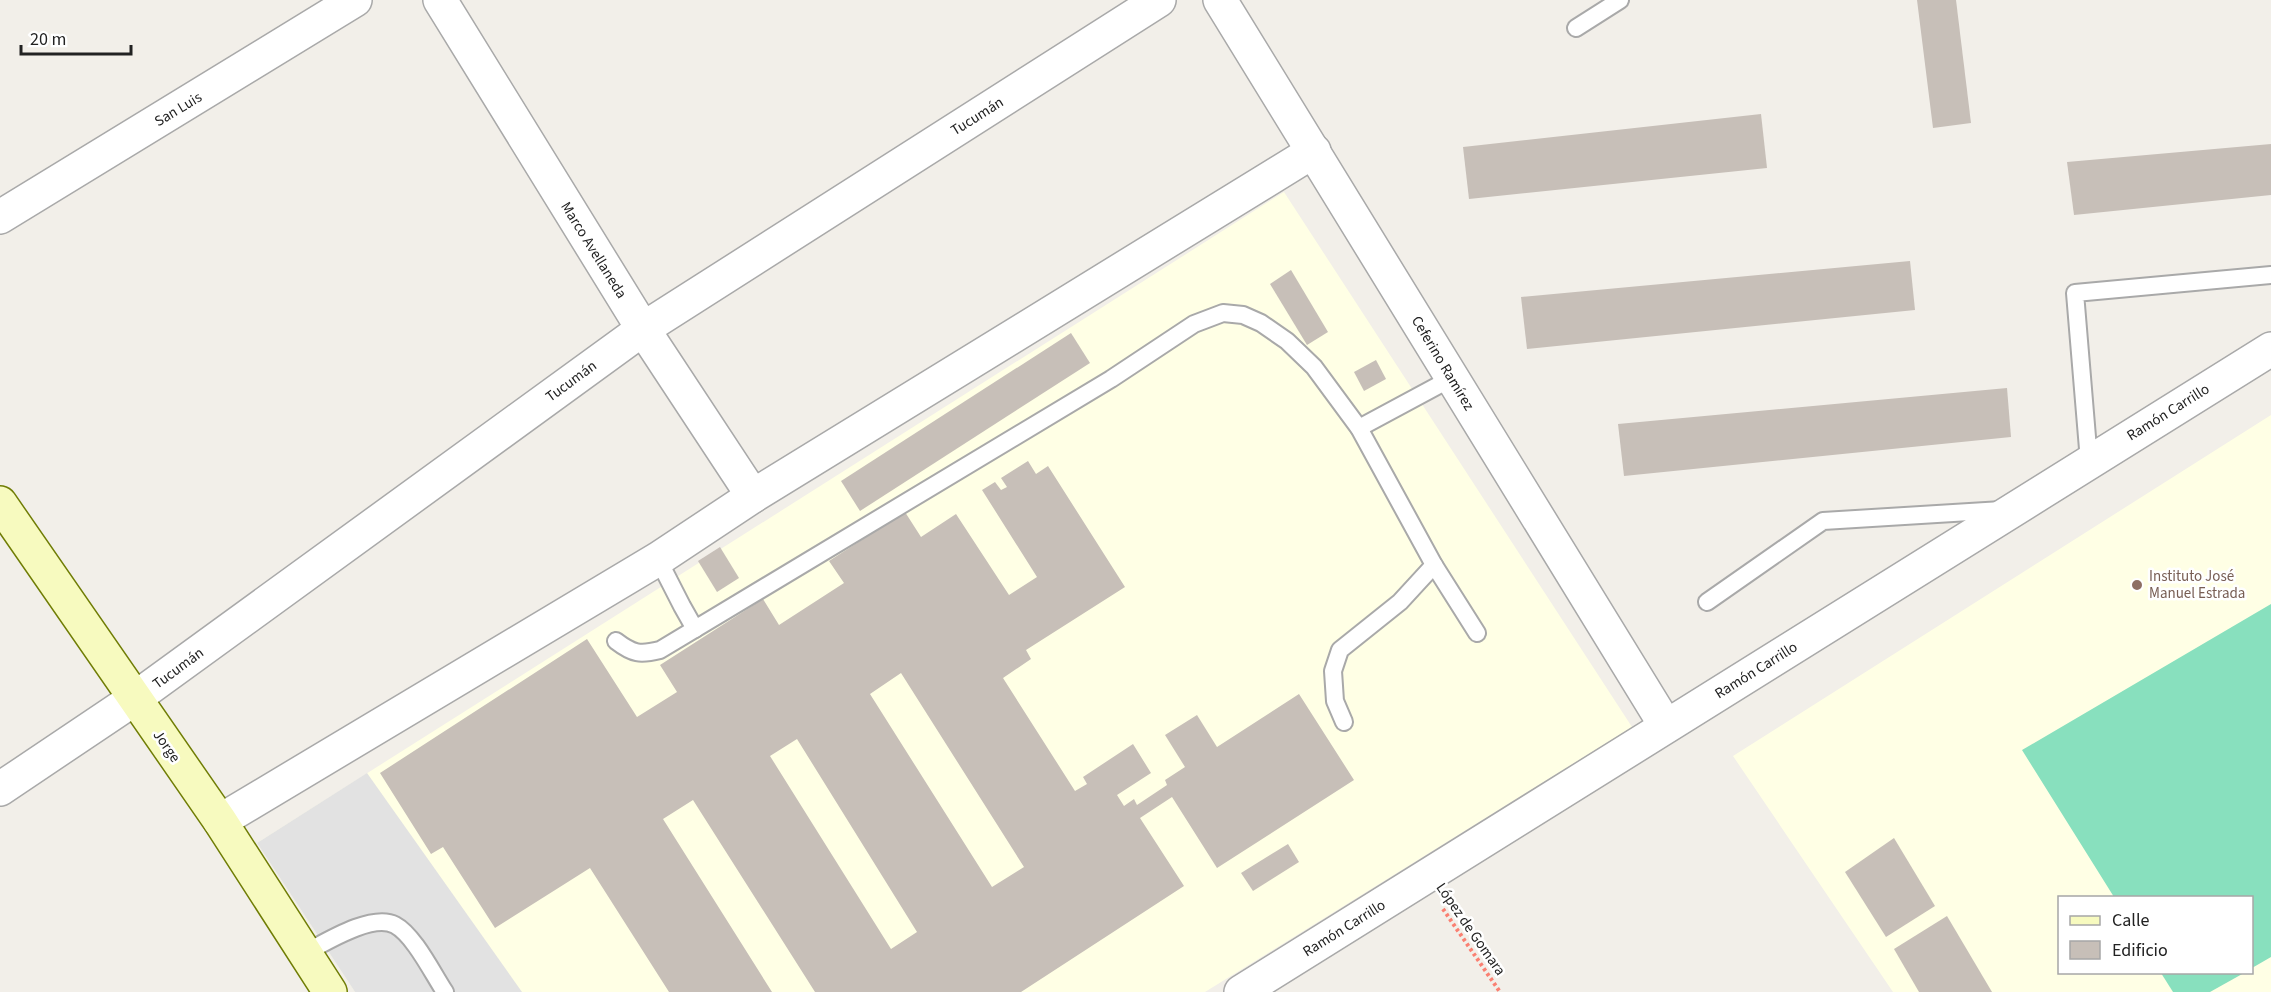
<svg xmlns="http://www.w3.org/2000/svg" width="2271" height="992" font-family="'Source Sans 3',sans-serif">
<rect width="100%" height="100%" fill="#f2efe9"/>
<g fill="#ffffe5" fill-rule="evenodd">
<polygon points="1284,192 1632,727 1205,992 355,992 257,843"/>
<path d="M2271 415V992H1893L1733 756ZM2060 898H2252V972H2060Z"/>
</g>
<g fill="#88e0be">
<polygon points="2271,604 2271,957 2252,968 2252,898 2114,897 2022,750"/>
<polygon points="2161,973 2244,973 2210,992 2173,992"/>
</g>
<polygon fill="#e2e2e2" points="367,773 522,992 355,992 257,843"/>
<g fill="#c7bfb8" fill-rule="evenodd">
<polygon points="1917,0 1956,0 1971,123 1933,128"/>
<polygon points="1761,114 1767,168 1469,199 1463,147"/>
<polygon points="2271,144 2271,195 2074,215 2067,162"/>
<polygon points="1910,261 1915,310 1527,349 1521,297"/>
<polygon points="1291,270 1328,332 1307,345 1270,284"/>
<polygon points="1071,333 1090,363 860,511 841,481"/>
<polygon points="1376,360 1386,379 1364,391 1354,372"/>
<polygon points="2007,388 2011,437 1624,476 1618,424"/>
<path d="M1028 461 1036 474 1048 466 1125 587 1026 650 1031 659 1003 678 1075 791 1087 784 1083 777 1133 744 1151 773 1117 795 1124 806 1134 799 1137 805 1167 785 1165 780 1185 767 1165 735 1197 715 1217 747 1299 694 1354 780 1217 868 1172 797 1140 818 1184 886 1021 992H815L693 800 663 819 772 992H669L590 868 495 928 443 847 431 854 380 773 587 639 637 717 677 692 660 665 763 599 779 625 844 583 829 561 905 512 921 537 956 514 1009 595 1037 577 982 490 995 482 1001 490 1007 487 1001 478ZM901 673 1024 867 992 887 870 694ZM797 739 917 932 891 949 770 756Z"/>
<polygon points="720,547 739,578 717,592 698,561"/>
<polygon points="1894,838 1935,906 1886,937 1845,872"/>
<polygon points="1288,844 1299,862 1253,891 1241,873"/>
<polygon points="1947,916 1992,992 1919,992 1894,949"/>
</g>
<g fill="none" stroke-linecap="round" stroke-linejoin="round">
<defs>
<g id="lane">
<polyline points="1576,28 1620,0"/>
<polyline points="1359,428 1452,378"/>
<polyline points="2089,461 2075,293 2271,275"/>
<polyline points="658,559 682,606 695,629"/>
<polyline points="1707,602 1823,521 2002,510"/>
<path d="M616 641C633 654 640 655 660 650L1111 379 1194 324 1223 313 1243 315 1261 323 1287 341 1314 367 1359 428 1434 565 1477 633"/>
<polyline points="1344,722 1335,701 1333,671 1340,650 1400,602 1434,565"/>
<path d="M305 953C326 942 372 913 395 925 414 935 433 974 445 992"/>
</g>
<g id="street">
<polyline points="440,0 643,329 753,496"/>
<polyline points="1220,0 1666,726"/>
<polyline points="0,217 355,0"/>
<polyline points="0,789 134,699 643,329 1159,0"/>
<polyline points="220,821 658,559 753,496 1314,151"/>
<polyline points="1241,992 2271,349"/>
</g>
<polyline id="secondary" points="0,503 220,821 330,992"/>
</defs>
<use href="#lane" stroke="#a9a9a9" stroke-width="20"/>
<use href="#street" stroke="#a9a9a9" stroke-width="36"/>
<use href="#secondary" stroke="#707d05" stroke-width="36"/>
<polyline stroke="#fa8072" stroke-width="4" stroke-dasharray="3 3" stroke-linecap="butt" points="1443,909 1500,992"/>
<use href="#lane" stroke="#fff" stroke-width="16"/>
<use href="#street" stroke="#fff" stroke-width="33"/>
<use href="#secondary" stroke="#f7fabf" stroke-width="33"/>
</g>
<circle fill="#8d6e63" stroke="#fff" stroke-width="2" cx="2137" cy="585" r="6"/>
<g text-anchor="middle" stroke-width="5" stroke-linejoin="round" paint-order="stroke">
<g font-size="15" fill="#222" stroke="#fff">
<text transform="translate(178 109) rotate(-31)" y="5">San Luis</text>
<text transform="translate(977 116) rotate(-32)" y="5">Tucumán</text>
<text transform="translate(594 250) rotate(58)" y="5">Marco Avellaneda</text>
<text transform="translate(1443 363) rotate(59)" y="5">Ceferino Ramírez</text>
<text transform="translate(571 381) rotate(-36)" y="5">Tucumán</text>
<text transform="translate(2168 412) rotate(-32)" y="5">Ramón Carrillo</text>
<text transform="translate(178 668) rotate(-36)" y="5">Tucumán</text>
<text transform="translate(1756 670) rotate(-32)" y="5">Ramón Carrillo</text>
<text transform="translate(167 746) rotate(55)" y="5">Jorge</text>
<text transform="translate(1344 928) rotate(-32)" y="5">Ramón Carrillo</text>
<text transform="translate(1471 929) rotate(55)" y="5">López de Gomara</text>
</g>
<g font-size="15" fill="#785e54" stroke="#fff" text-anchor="start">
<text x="2149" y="581">Instituto José<tspan x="2149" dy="17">Manuel Estrada</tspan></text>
</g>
</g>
<rect x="2058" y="896" width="195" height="78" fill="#ffffff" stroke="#a7a7a7" stroke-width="1.5"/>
<rect x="2070" y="916" width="30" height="9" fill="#f7fabf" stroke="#a7a7a7" stroke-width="1.5"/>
<text x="2112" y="926" font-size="18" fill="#222222">Calle</text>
<rect x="2070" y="941" width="30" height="18" fill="#c7bfb8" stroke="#a7a7a7" stroke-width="1.5"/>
<text x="2112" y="956" font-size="18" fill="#222222">Edificio</text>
<path d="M21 45v9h110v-9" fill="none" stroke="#222222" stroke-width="3"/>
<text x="30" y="45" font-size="18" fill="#222222" stroke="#ffffff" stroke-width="4.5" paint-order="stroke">20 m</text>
</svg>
